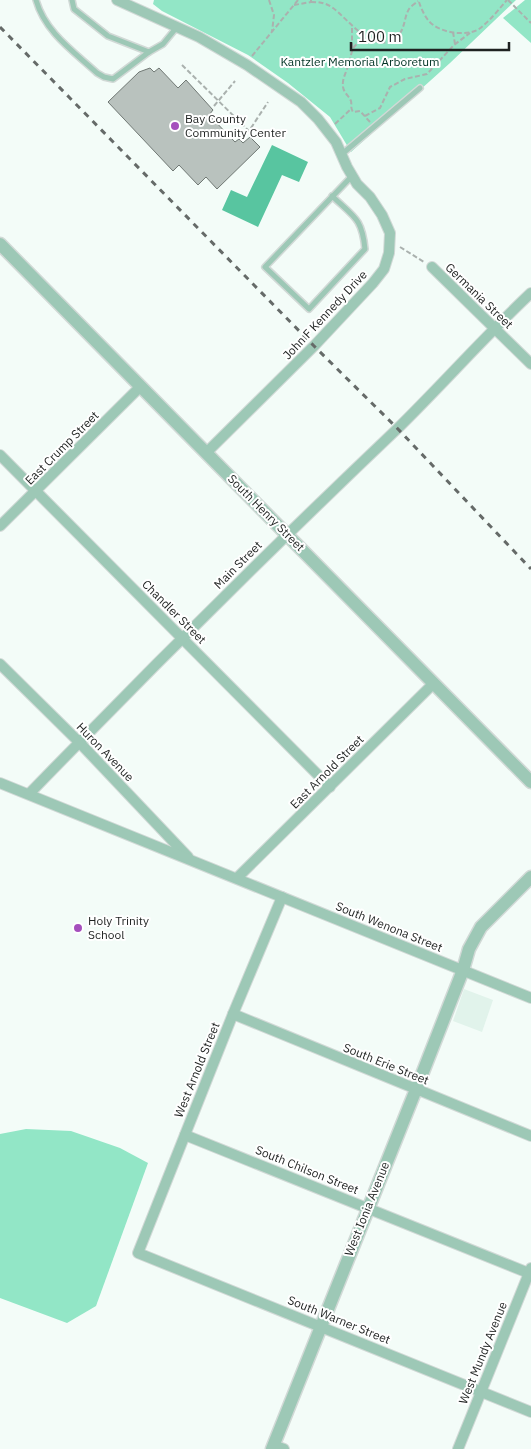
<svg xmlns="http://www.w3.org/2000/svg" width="531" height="1449" font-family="'IBM Plex Sans',sans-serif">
<rect width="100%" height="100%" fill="#f3fcf8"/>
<polygon fill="#e1f3eb" points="464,989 493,1000 482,1032 453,1021"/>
<g fill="#92e6c6">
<polygon points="154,0 516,0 450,63 351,152 330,117 288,83 248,55 162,11 153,4"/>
<polygon points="525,0 531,0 531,43 503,18"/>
<polygon points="26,1129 71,1131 120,1148 148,1163 96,1306 67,1323 0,1298 0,1134"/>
</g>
<polygon fill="#58c5a0" points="272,145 308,162 299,182 282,175 258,227 222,210 231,190 247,197"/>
<polygon fill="#b9c2be" stroke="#707874" points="150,68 154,72 159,68 178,88 186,80 213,110 209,115 235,142 239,139 243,143 250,137 260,147 217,189 206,177 198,185 179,165 173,171 108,102 139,72"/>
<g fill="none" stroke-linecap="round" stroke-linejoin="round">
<defs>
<g id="service">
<path d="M36 0C45 32 73 51 97 73L104 77 113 79 149 52"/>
<polyline points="72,0 74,9 108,36 149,52 163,44 177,27"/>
<polyline points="342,154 420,88"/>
<path d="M332 196C354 217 362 218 365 249L309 309 265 267 352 176"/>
</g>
<g id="minor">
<polyline points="117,0 199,37 247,65 301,102 318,119 336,142 347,167 357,184 370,197 382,215 390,233 389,253 384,269 373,283 314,346 206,453"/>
<polyline points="432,267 531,364"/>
<polyline points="0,455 330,787"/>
<polyline points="0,526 140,387"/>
<polyline points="0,664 79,742 188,857"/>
<polyline points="0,783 531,998"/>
<path d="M29 794C149 670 271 549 396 430 442 385 484 337 531 293"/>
<polyline points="237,878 434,683"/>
<polyline points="282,897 233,1014 138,1253 531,1412"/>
<polyline points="233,1014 531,1136"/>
<polyline points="185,1135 531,1274"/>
<polyline points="273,1445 284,1449"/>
<polyline points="458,1449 531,1268"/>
</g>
<g id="tertiary">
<polyline points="0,244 531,782"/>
<polyline points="272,1449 421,1077 463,970 469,949 481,927 531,877"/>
</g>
</defs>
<use href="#service" stroke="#d1d9d6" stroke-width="8"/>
<use href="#minor" stroke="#d1d9d6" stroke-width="12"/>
<use href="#tertiary" stroke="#d1d9d6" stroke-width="15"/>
<g stroke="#aab1ae" stroke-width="2" stroke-dasharray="5 2.5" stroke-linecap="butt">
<polyline points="269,0 274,15 272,32"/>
<polyline points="508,0 531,23"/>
<path d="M311 2C320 2 326 3 333 8 347 18 373 54 394 39 406 31 403 19 409 9 411 6 416 3 418 1"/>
<path d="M419 2C421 8 424 15 428 20 438 33 466 37 479 29 490 21 499 9 507 0"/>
<polyline points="294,5 311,2 311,0"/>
<polyline points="453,32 455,44"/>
<polyline points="352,48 352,28"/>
<polyline points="252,56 298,0"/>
<polyline points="182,65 249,131 268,102"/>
<polyline points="214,106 235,81"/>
<polyline points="365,116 380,108 390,87 405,79 427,74 454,45 470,33"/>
<path d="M370 122 360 111 353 112C350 107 352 105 351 101 349 96 344 93 343 87 342 80 345 75 347 69 354 51 348 42 372 40"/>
<polyline points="335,124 351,109"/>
<polyline points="400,247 424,262"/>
</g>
<use href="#service" stroke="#9dc8b6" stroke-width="5"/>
<use href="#minor" stroke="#9dc8b6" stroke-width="10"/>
<use href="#tertiary" stroke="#9dc8b6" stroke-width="12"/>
<polyline stroke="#656a68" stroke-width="3" stroke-dasharray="6 6" stroke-linecap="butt" points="0,27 314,346 397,428 531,569"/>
</g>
<g fill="#a54fbd" stroke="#fff" stroke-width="2">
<circle cx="175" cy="126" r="5"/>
<circle cx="78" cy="928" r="5"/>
</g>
<g text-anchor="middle" stroke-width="4" stroke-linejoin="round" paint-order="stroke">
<g font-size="12" fill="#003324" stroke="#fff">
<text x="360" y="66">Kantzler Memorial Arboretum</text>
</g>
<g font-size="12" fill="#1f2221" stroke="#fff" text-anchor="start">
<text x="185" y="123">Bay County<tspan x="185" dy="14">Community Center</tspan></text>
<text x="88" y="925">Holy Trinity<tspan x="88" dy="14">School</tspan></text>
</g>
<g font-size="12" fill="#1f2221" stroke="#fff">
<text transform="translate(479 296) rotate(44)" y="4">Germania Street</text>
<text transform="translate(325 315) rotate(-47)" y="4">John F Kennedy Drive</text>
<text transform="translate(62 448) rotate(-45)" y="4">East Crump Street</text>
<text transform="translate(266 513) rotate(45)" y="4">South Henry Street</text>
<text transform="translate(238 565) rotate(-45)" y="4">Main Street</text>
<text transform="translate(174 612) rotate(45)" y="4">Chandler Street</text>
<text transform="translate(105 752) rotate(46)" y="4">Huron Avenue</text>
<text transform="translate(327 772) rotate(-45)" y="4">East Arnold Street</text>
<text transform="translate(389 927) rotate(22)" y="4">South Wenona Street</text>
<text transform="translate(386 1064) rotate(22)" y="4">South Erie Street</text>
<text transform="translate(197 1070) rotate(-68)" y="4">West Arnold Street</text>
<text transform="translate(307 1170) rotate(22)" y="4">South Chilson Street</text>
<text transform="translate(367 1209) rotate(-68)" y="4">West Ionia Avenue</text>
<text transform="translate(339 1320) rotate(22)" y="4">South Warner Street</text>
<text transform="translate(483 1353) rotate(-68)" y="4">West Mundy Avenue</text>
</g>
</g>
<path d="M351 42v8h158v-8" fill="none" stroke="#1f2221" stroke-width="2.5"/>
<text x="358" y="42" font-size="15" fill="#1f2221" stroke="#ffffff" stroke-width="4" paint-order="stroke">100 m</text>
</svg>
